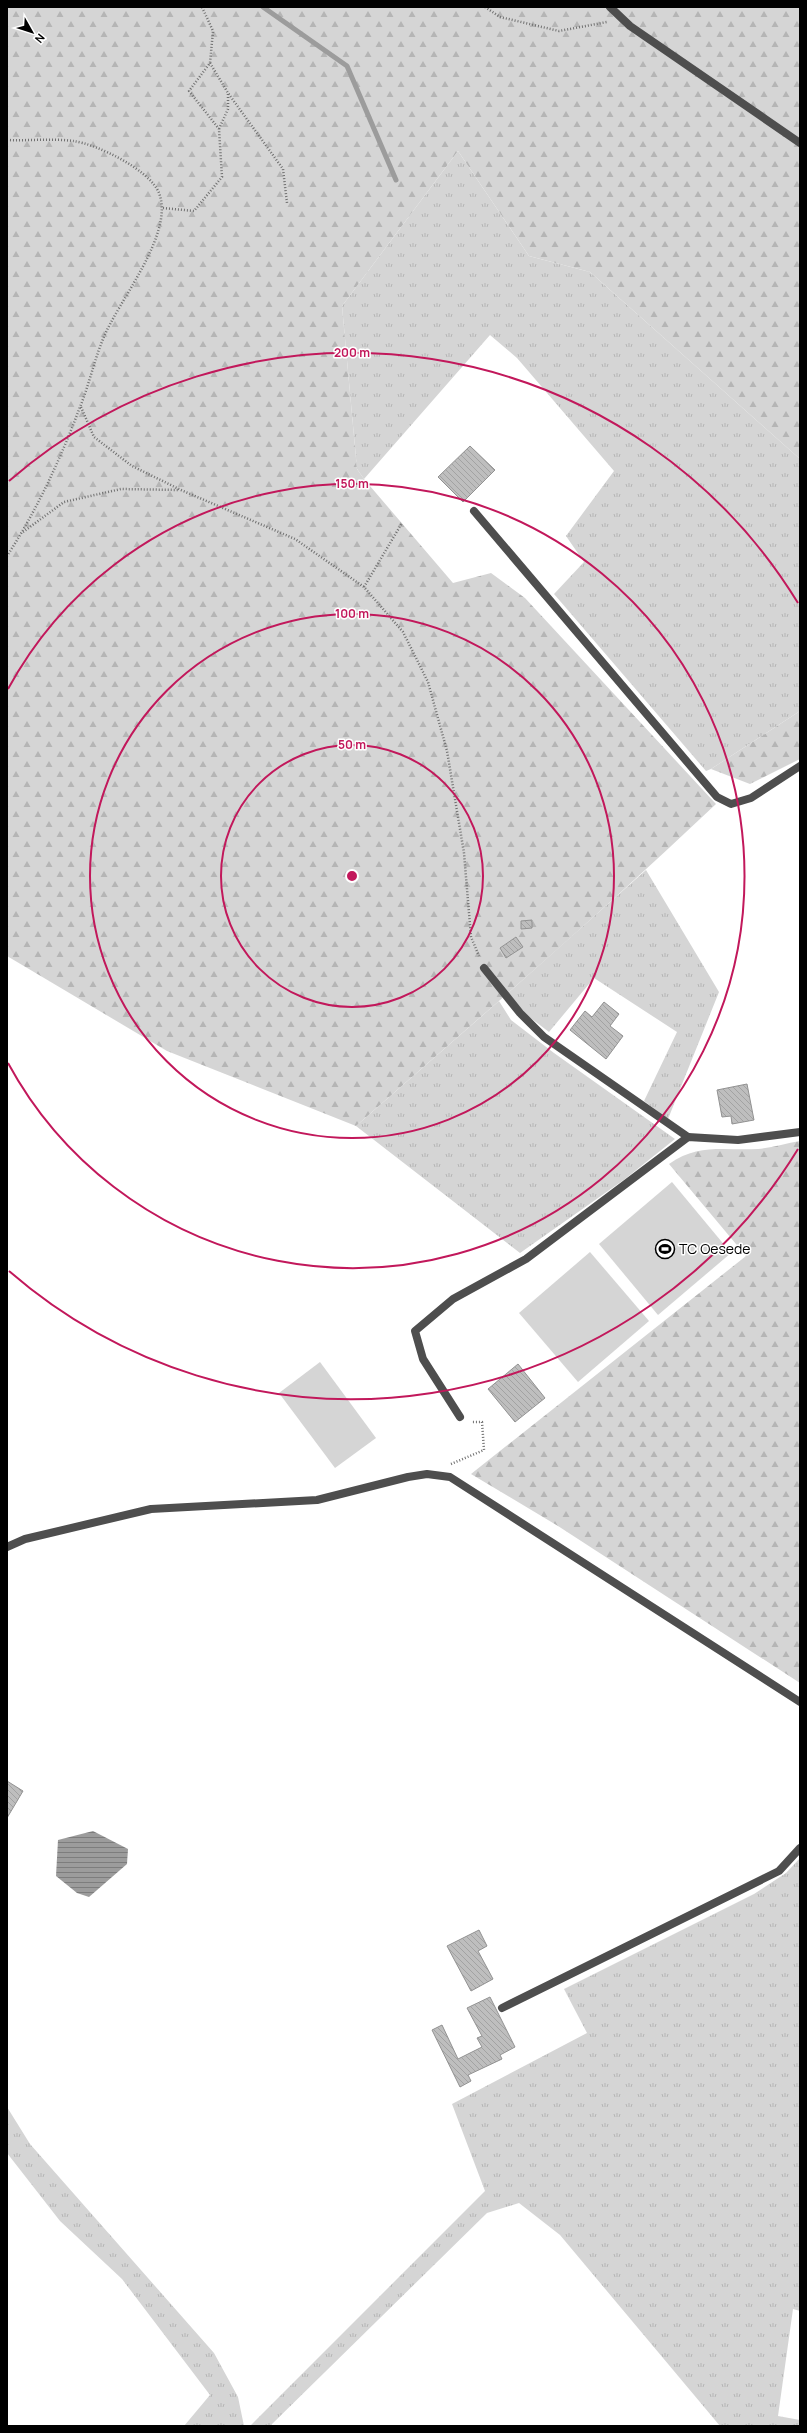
<svg xmlns="http://www.w3.org/2000/svg" width="807" height="2433" font-family="Manrope,sans-serif">
<defs>
<pattern id="grass-tufts" width="24" height="20" patternUnits="userSpaceOnUse"><rect width="24" height="20" fill="#d5d5d5"/><path d="M3 7l-1-3M5 7V3M7 7l1-3M15 17l-1-3M17 17v-4M19 17l1-3" fill="none" stroke="#b5b5b5"/></pattern>
<pattern id="forest-firs" width="22" height="20" patternUnits="userSpaceOnUse"><rect width="22" height="20" fill="#d5d5d5"/><path d="M5 1l3.5 6h-7zM16 11l3.5 6h-7z" fill="#b5b5b5"/></pattern>
<pattern id="water-rules" width="6" height="5" patternUnits="userSpaceOnUse"><rect width="6" height="5" fill="#9c9c9c"/><path d="M0 2.5h6" fill="none" stroke="#7d7d7d"/></pattern>
<pattern id="building-back-hatch" width="6" height="6" patternUnits="userSpaceOnUse"><rect width="6" height="6" fill="#bebebe"/><path d="M-1 5l2 2M0 0l6 6M5-1l2 2" fill="none" stroke="#a2a2a2"/></pattern>
</defs>
<rect width="100%" height="100%" fill="#fff"/>
<g fill="url(#grass-tufts)">
<polygon points="458,151 529,256 590,272 800,459 800,711 711,769 706,771 554,594 584,562 566,536 614,471 517,358 490,335 364,479 357,469 342,306"/>
<polygon points="646,870 719,992 668,1119 644,1101 677,1032 594,978 549,1032 524,1013 508,993"/>
<polygon points="499,1001 511,1020 554,1053 675,1139 625,1179 520,1253 356,1126"/>
<polygon points="800,1858 800,2311 793,2309 778,2416 800,2420 800,2426 720,2426 560,2235 519,2203 487,2213 270,2426 250,2426 485,2191 452,2104 587,2033 564,1989 754,1894 786,1873"/>
<polygon points="7,2107 30,2144 214,2353 238,2397 244,2426 184,2426 210,2395 122,2279 60,2221 7,2153"/>
</g>
<g fill="url(#forest-firs)">
<path d="M7 7H800V459L590 272 529 256 458 151 342 306 357 469 364 479 453 583 491 573 525 598 716 804C599 915 477 1020 356 1126L167 1051 7 956Z"/>
<polygon points="800,711 800,759 750,784 711,769"/>
<path d="M800 1141V1683L558 1526 471 1474 746 1256 669 1164C699 1143 724 1151 758 1149 772 1148 786 1143 800 1141Z"/>
</g>
<g fill="#d5d5d5">
<polygon points="672,1182 731,1253 658,1315 599,1244"/>
<polygon points="590,1252 649,1321 578,1382 519,1313"/>
<polygon points="320,1362 376,1438 335,1468 279,1393"/>
</g>
<polygon fill="url(#water-rules)" points="93,1831 128,1849 127,1864 89,1897 77,1893 56,1876 58,1840"/>
<g fill="none" stroke-linecap="round" stroke-linejoin="round">
<polyline stroke="#9c9c9c" stroke-width="5" points="263,7 347,66 396,180"/>
</g>
<g fill="url(#building-back-hatch)" stroke="#929292">
<polygon points="470,446 495,470 463,502 438,477"/>
<polygon points="532,920 532,928 521,929 521,921"/>
<polygon points="516,937 523,947 506,958 500,948"/>
<polygon points="604,1002 619,1014 610,1026 623,1036 606,1059 570,1030 585,1011 592,1017"/>
<polygon points="747,1084 754,1120 732,1124 731,1116 722,1117 717,1090"/>
<polygon points="518,1364 545,1398 515,1422 488,1389"/>
<polygon points="7,1781 23,1791 7,1818"/>
<polygon points="479,1930 487,1946 478,1951 493,1979 471,1991 447,1946"/>
<polygon points="490,1997 515,2047 500,2055 502,2059 468,2075 471,2081 460,2087 432,2030 442,2025 458,2059 482,2047 477,2038 482,2036 467,2008"/>
</g>
<g fill="none" stroke-linecap="round" stroke-linejoin="round">
<g stroke="#707070" stroke-width="2.5" stroke-dasharray="1 2" stroke-linecap="butt">
<polyline points="485,7 500,17 559,31 607,22"/>
<polyline points="210,63 228,93 283,169 287,203"/>
<polyline points="219,129 228,109 228,94"/>
<path d="M7 140C29 141 52 138 73 141 97 144 150 170 159 193 175 234 118 301 103 339 94 361 89 385 80 407 61 458 37 510 7 556"/>
<polyline points="163,208 194,211 222,177 219,129 189,91 210,63 213,31 202,7"/>
<polyline points="81,407 94,437 132,466 181,490 295,539 364,587 403,632 428,682 447,751 464,853 471,937 479,956"/>
<polyline points="23,532 64,502 121,489 179,490"/>
<polyline points="364,587 402,523"/>
<polyline points="451,1464 484,1450 482,1422 471,1422"/>
</g>
<g stroke="#4e4e4e" stroke-width="8">
<polyline points="610,7 630,26 800,143"/>
<polyline points="474,511 717,797 731,804 751,798 800,766"/>
<polyline points="484,968 520,1013 544,1037 688,1137"/>
<polyline points="460,1417 423,1359 415,1331 453,1299 526,1259 688,1137 738,1140 800,1132"/>
<polyline points="7,1547 25,1539 151,1509 317,1500 408,1477 427,1474 450,1477 800,1702"/>
<polyline points="502,2008 779,1871 800,1848"/>
</g>
</g>
<g fill="none" stroke="#c2185b" stroke-width="2">
<circle cx="352" cy="876" r="131"/>
<circle cx="352" cy="876" r="262"/>
<path d="M8 689A392 392 0 1 1 8 1063"/>
<path d="M798 1149A523 523 0 0 1 9 1271M9 481A523 523 0 0 1 798 603"/>
</g>
<defs>
<symbol id="stadium-ring" viewBox="-11 -11 22 22"><circle r="9.5" fill="#fff" stroke="#000" stroke-width="1.5"/><path d="M0-5a6.5 5 0 1 0 0 10a6.5 5 0 1 0 0-10ZM-3.5-1.8h7v3.6h-7Z" fill="#000"/></symbol>
</defs>
<g fill-rule="evenodd">
<use href="#stadium-ring" x="654" y="1238" width="22" height="22"/>
</g>
<g text-anchor="middle" stroke-width="3" stroke-linejoin="round" paint-order="stroke">
<g font-size="14" fill="#000" stroke="#fff" text-anchor="start">
<text x="679" y="1254">TC Oesede</text>
</g>
</g>
<circle cx="352" cy="876" r="6" fill="#c2185b" stroke="#fff" stroke-width="2"/>
<g font-size="12" text-anchor="middle" font-weight="bold" fill="#c2185b" stroke="#fff" stroke-width="3" stroke-linejoin="round" paint-order="stroke">
<text x="352" y="357">200 m</text>
<text x="352" y="488">150 m</text>
<text x="352" y="618">100 m</text>
<text x="352" y="749">50 m</text>
</g>
<rect width="807" height="2433" fill="none" stroke="#000000" stroke-width="16"/>
<g transform="translate(32 32) rotate(129)" stroke="#ffffff" stroke-width="3" paint-order="stroke">
<path d="M0-3L7 15L0 10L-7 15Z" fill="#000000"/>
<text y="-6" font-size="11" font-weight="bold" text-anchor="middle" fill="#000000">N</text>
</g>
</svg>
